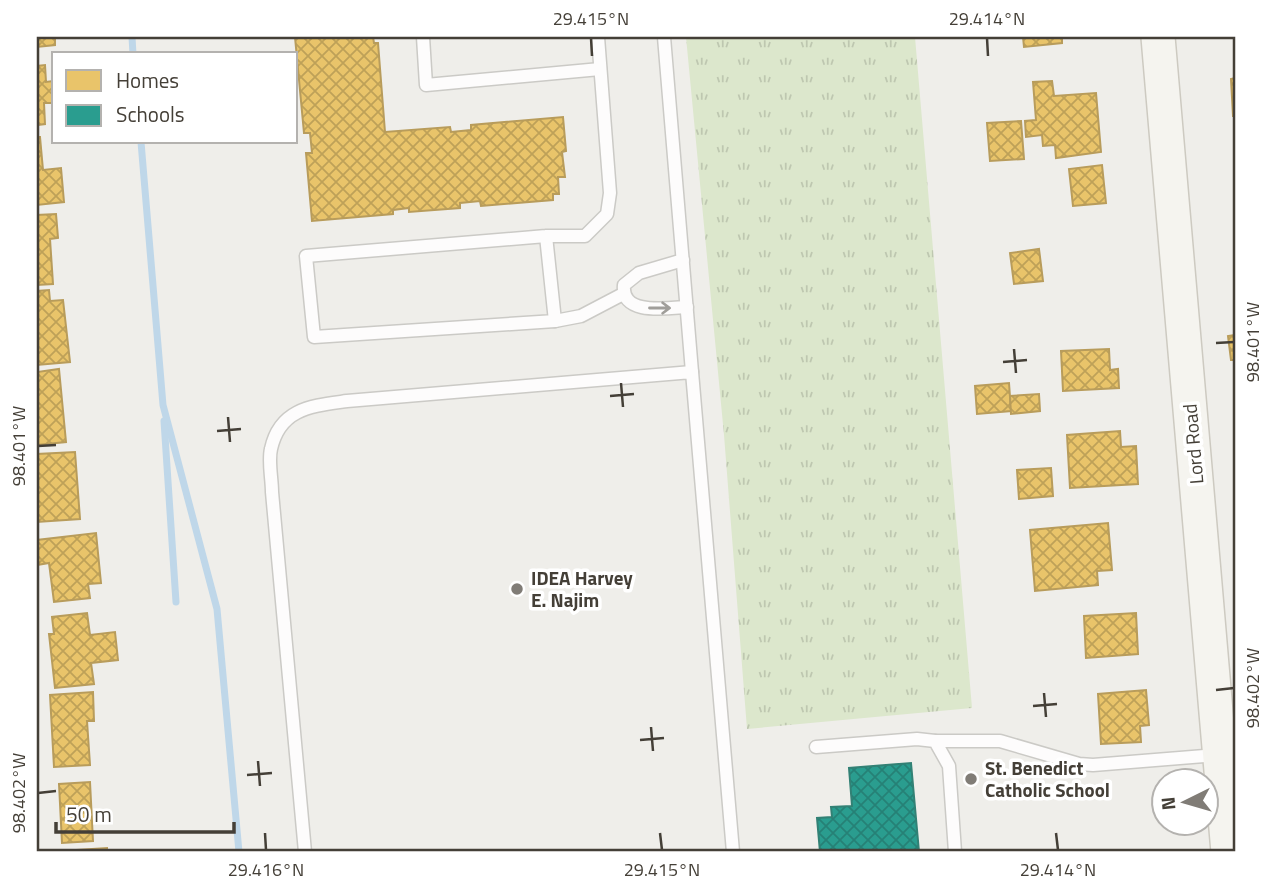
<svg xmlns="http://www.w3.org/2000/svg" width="1272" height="889" font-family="'Titillium Web',sans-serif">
<defs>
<pattern id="grass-tufts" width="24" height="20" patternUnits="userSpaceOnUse" patternTransform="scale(1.75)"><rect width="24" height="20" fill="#dce7cc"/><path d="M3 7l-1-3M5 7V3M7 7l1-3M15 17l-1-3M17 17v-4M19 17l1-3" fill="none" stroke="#bec7b0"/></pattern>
<pattern id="homes-cross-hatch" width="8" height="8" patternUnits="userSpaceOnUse" patternTransform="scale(1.75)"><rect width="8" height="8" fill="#e9c46a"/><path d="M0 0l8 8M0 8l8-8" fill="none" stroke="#bea158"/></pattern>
<pattern id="schools-cross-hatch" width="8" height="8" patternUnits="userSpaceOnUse" patternTransform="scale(1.75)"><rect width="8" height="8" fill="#2a9d8f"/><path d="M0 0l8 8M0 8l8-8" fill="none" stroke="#268176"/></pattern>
</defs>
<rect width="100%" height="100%" fill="#efeeea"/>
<polygon fill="url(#grass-tufts)" points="686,37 915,37 972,708 747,729 724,435"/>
<g fill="url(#homes-cross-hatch)" stroke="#b89c5b" stroke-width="2">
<polygon points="37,37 55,37 55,45 37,47"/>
<polygon points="295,37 373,37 374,43 378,43 385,132 450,127 451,132 471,130 471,125 563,117 566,151 562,152 565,177 558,177 559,194 553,194 553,200 481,206 480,201 460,203 460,208 409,212 409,208 393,210 393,214 312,221 306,153 312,153 310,133 304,133"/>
<polygon points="1023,37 1062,37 1062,43 1024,47"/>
<polygon points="45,65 46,82 54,81 54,103 44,103 45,124 37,125 37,66"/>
<polygon points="1235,78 1235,116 1233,116 1231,79"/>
<polygon points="1052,81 1054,96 1096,93 1101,152 1056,158 1055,145 1043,146 1042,135 1026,137 1025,121 1036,120 1033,82"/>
<polygon points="1021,121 1024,159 990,161 987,123"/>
<polygon points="37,137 40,137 43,170 61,168 64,202 37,205"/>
<polygon points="1102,165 1106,203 1073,206 1069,169"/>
<polygon points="56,214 58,238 50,239 53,284 37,285 37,215"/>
<polygon points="1039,249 1043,281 1014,284 1010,253"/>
<polygon points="49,290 50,301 63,300 70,362 37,365 37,291"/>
<polygon points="1235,335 1235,360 1231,360 1228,336"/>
<polygon points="1109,349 1110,370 1118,369 1119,388 1063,391 1061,351"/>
<polygon points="59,369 66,442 37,445 37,372"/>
<polygon points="1009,383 1011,411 977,414 975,386"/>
<polygon points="1039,394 1040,411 1011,414 1010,396"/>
<polygon points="1120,431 1121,447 1136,446 1138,484 1070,488 1067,435"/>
<polygon points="75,452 80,519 37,522 37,454"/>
<polygon points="1051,468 1053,496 1019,499 1017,470"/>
<polygon points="1108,523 1112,570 1097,571 1098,585 1035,591 1030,530"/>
<polygon points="96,533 101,583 88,584 90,598 54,602 49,563 37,565 37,540"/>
<polygon points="87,613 90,635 115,632 118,660 91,663 94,684 55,688 49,634 54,634 52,617"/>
<polygon points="1136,613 1138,654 1086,658 1084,616"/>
<polygon points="1146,690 1149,725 1140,726 1141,742 1101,744 1098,694"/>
<polygon points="93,692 94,721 87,721 90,765 54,767 50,695"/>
<polygon points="90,782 93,841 62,843 59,784"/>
<polygon points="107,848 107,852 61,852 61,851"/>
</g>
<polygon fill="url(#schools-cross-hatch)" stroke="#328175" stroke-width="2" points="911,763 919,852 820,852 817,818 832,817 831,807 852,806 849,768"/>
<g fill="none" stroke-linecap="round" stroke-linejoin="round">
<g stroke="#bfd7e9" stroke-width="7">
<polyline points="132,37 133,54"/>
<polyline points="141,142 163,405 217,609 239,852"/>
<polyline points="164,421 176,602"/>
</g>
<defs>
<g id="lane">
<polyline points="423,37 426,85 600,69"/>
<polyline points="664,37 692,372"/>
<polyline points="546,236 555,321 314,337 306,256 546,236 585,236 607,214 610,193 598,37"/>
<path d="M683 260 639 273 624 285C621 316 667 308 687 307"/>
<polyline points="555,321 581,316 623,294"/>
<polyline points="935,741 1000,741 1079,764 1093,765 1217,755"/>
<polyline points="816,747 917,739 935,741 949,766 955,852"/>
<path d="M305 852 272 492C272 479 268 461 271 449 280 408 312 406 347 401L692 372 733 852"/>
</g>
<polyline id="secondary" points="1158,37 1228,852"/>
</defs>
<use href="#lane" stroke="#cbcac6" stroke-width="15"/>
<use href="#secondary" stroke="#cdcac1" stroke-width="36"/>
<use href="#lane" stroke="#fdfcfc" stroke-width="12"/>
<use href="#secondary" stroke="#f5f4ef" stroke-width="33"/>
</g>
<defs><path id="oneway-shaft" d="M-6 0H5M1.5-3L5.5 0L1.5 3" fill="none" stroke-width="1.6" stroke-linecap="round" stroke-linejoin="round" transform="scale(1.75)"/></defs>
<use stroke="#a09e9a" href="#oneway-shaft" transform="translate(660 308)"/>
<path fill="none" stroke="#443f37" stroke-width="2.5" d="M591 38 592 56M987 38 988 56M1216 343 1234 342M1014 349 1016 373M1003 362 1027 360M621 383 623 407M610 396 634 394M228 417 230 442M217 431 241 429M38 446 56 445M1216 690 1234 688M1044 693 1046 717M1033 706 1057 704M651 727 653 751M640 740 664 738M258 761 260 786M247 775 272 773M38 793 56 791M265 833 266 850M660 833 662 850M1056 833 1058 850"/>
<g fill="#807c76" stroke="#fff" stroke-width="2.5">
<circle cx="517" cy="589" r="7"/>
<circle cx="971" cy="779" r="7"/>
</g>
<g text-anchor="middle" stroke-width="7" stroke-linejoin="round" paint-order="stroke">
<g font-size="19" fill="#443f37" stroke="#fff">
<text transform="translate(1193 444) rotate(-95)" y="7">Lord Road</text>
</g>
<g font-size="19" font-weight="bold" fill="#443f37" stroke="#fff" text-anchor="start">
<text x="531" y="585">IDEA Harvey<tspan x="531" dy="22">E. Najim</tspan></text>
<text x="985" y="775">St. Benedict<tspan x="985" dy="22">Catholic School</tspan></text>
</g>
</g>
<rect width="1272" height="889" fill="none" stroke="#ffffff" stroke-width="77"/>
<rect x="52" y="52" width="245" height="91" fill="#ffffff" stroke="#b4b2af" stroke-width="2"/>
<rect x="66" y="70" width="35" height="21" fill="#e9c46a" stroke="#b4b2af" stroke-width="2"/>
<text x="116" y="88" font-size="21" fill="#443f37">Homes</text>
<rect x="66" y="105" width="35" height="21" fill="#2a9d8f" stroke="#b4b2af" stroke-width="2"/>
<text x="116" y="122" font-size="21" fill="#443f37">Schools</text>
<g transform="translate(1185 802) rotate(265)"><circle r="33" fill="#ffffff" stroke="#b4b2af" stroke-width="2"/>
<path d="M0-5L12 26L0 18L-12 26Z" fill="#807c76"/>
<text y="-10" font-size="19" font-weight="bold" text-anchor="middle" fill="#443f37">N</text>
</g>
<path d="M56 822v10h178v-10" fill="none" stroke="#443f37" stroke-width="3.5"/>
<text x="66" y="822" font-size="21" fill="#443f37" stroke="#ffffff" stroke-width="5" paint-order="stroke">50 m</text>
<rect x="38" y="38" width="1196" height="812" fill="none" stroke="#443f37" stroke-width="2.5"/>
<g font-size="18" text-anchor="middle" fill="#443f37">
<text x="591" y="25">29.415°N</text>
<text x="987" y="25">29.414°N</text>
<text transform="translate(1253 342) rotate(-90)" y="6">98.401°W</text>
<text transform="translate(19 446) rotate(-90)" y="6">98.401°W</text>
<text transform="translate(1253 688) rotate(-90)" y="6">98.402°W</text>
<text transform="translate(19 793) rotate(-90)" y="6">98.402°W</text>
<text x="266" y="876">29.416°N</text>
<text x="662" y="876">29.415°N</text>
<text x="1058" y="876">29.414°N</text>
</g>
</svg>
